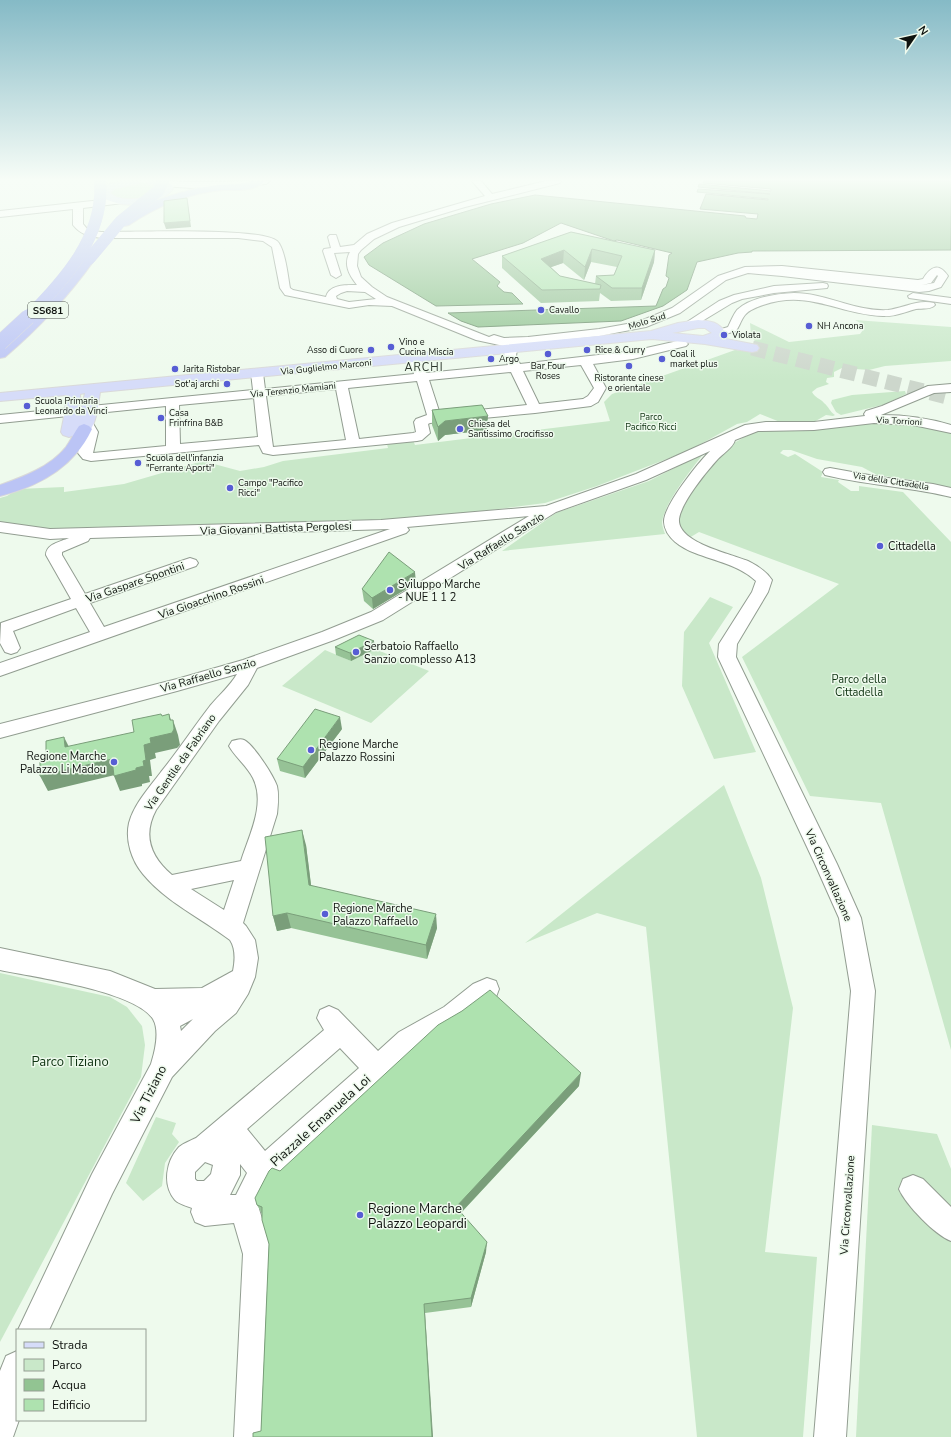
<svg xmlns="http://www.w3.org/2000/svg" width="951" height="1437" font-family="'Nunito Sans',sans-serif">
<rect width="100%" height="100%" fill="#eefaed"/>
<g fill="#c9e8c9">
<path d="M132 183H149L160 186C156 189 152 194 147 197 138 202 117 199 110 193L116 187Z"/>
<path d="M855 320 951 327V361L885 366 869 370 842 368 834 372V377L827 378 826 382 829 384 817 388 812 392C815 398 820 398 824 403 829 407 830 412 835 415L833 416 826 415 814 422H780L760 414 747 422 737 424 690 450 597 486 545 503 430 518 378 522 55 530 0 524V498L7 496 18 489 64 487V492L124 484 203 461 240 471 264 467 283 461 388 448 387 444 413 440 415 445 610 421 604 402 612 394 735 350 749 351 756 343 751 335 750 323 789 342 860 334 863 330 862 324Z"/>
<polygon points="905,391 906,394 886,404 841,415 836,412 831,403 832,400 852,395"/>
<polygon points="909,423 951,433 951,490 927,482 877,475 862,467 817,459 791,450 783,450 780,453 788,457 795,454 823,472 821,477 839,480 838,482 851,491 859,491 859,486 903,492 951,542 951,1050 881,803 810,796 742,657 839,584 699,532 689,538 679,526 678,517 700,477 732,444 752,433 769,429 806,429 865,424"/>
<path d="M704 453C691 470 665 502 662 522 662 526 664 531 665 534L502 551 556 513 649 481Z"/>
<polygon points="710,597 733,607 709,643 756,752 714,759 682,686 684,632"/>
<polygon points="375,649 429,671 371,723 282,686 325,650 351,661"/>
<polygon points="724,785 761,878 793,1008 765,1252 817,1257 803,1437 697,1437 646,927 597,913 525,943"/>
<polygon points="0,973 110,997 127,1007 142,1026 145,1045 141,1077 0,1342"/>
<polygon points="156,1117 176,1123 172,1134 179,1142 165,1163 162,1186 143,1201 126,1183"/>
<polygon points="872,1125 937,1134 951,1169 951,1437 856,1437"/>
</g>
<polygon fill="#92c492" stroke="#6b8f6b" points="703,181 951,181 951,250 752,251 752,252 738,253 697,262 687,290 663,306 621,321 478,327 461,321 448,313 656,306 663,289 666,287 669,278 666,276 669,255 672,253 617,240 614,241 561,223 523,243 472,259 500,282 497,286 504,292 512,293 523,304 436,306 369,265 364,257 383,243 424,224 491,204 535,195 745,216 746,218 757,219 758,214 700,209 706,194 768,200 768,199 697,192 698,189 770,194 698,187 699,184 771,191 771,189 703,183"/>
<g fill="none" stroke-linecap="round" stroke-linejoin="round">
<polyline stroke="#cdd7cc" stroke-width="15" stroke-dasharray="15 8" stroke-linecap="butt" points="752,348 951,398"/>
<defs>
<g id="minor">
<polygon points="159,181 192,182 270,181 266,184 192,188 162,186 159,185 158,183"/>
<path d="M472 181H481L492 194 546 181H561L560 183 465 207 399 227 374 239 361 250 358 254 357 266 361 277 372 287 387 297 489 337 494 335 504 338 528 337 599 329 638 322 672 308 718 276 745 267 782 266 918 280 923 279C931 266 939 263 948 276L941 287 929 291 919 292 782 276 748 273 726 280 680 313 646 327 599 336 514 345 517 349 516 356 520 364 633 351 682 340 686 342 688 344 686 346 633 359 593 364 606 388 598 402 591 406 535 413 430 423 428 424 430 433 422 440 417 441 273 455 263 453 259 445 91 461 83 459 78 453 84 432 79 423 81 420H91L98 432 93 453 166 446V406L0 423V415L253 390 251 373 253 370H261L263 373 265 389 414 374 409 358 411 355H419L426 373 508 365 504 356 505 349 504 346 476 340 392 306 369 305 349 308 285 295 280 288 272 247 263 241 238 238H101C89 236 81 235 73 225V209L0 217V211L120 198 124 201 123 203 83 208V224L88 230 101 232C130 232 261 227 277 241 285 248 288 277 290 288L293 290 326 297C329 284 347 285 357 285 349 275 343 264 350 252L334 253 341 275 336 278 331 275 323 251 324 249 331 248 328 237 330 235H336L340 247 354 245 367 234 392 223 485 196ZM937 275 938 276 934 283 922 285 931 283ZM347 291 365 292 376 299 349 302 337 299 336 296 341 293ZM581 365 594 388 588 396 583 399 539 404 523 371ZM511 372 527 405 440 414 429 380ZM417 381 427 415 416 419 414 422 416 432 413 433 359 439 348 388ZM336 389 346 440 273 447 266 396ZM254 398 258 437 180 444 179 405Z"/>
<polygon points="823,283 827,284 828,286 827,288 774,293 742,299 732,303 694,326 686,326 684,324 719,301 734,295 774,286"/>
<path d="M794 293C826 293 856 312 888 310 904 308 918 299 934 303L935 305C931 310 922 308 916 309 905 312 894 317 883 316 839 315 810 289 763 305 757 307 749 310 745 315 741 320 739 327 736 331L719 336 715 335 713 333 715 331 728 327C731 321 733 315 737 310 751 297 776 294 794 293Z"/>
<polygon points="913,293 951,298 951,304 909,298 908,296"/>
<path d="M951 384V392L934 393 881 415C905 415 928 418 951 425V433L913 425 874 423 814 430 758 431 735 440C733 448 722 454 717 460 706 472 681 503 679 519 677 543 732 554 748 561 758 566 766 571 772 580L768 592 737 644 736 657 837 864 861 918 875 991 846 1437H814L851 991 839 918 815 864 718 657 719 644 752 592 756 581C739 565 715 561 695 553 682 548 665 538 664 522 663 506 699 462 710 451L646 480 556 512 383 620 334 640 257 668 248 685 219 721 156 810C142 836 151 857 172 875L241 861C249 835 266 804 253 778 247 766 236 758 229 746L232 741C237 740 240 738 244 740 254 745 273 775 277 786 279 795 278 804 277 814L243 923 246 926 255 940 258 958 255 977 248 994 236 1013 215 1031 172 1077 112 1194 49 1330H18L92 1174 151 1064C155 1051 160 1031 153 1019 135 991 34 977 0 970V948L110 971 155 989 202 988 233 971C235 961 236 949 230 940 201 918 166 902 143 874 132 861 125 841 129 823 134 804 149 788 161 772 178 751 193 728 210 706 219 695 230 686 237 674L177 691 0 738V724L177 679 243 660 322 632 371 612 529 516 407 527 409 530 406 533 0 676V663L90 632 76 608 13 631 20 648 17 652 11 654 5 652 0 643 1 623 71 599 46 555C46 544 60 542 69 538L50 539 0 532V522L50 529 381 520 546 506 636 474 745 425 766 422H814L865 416 864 414 866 411 882 406 928 386ZM390 529 104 627 90 603 196 566 198 563 196 560 190 558 184 560 85 594 62 555V552L88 541 90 538ZM234 880 224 910 191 889ZM193 1019 181 1031 180 1026Z"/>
<path d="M830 468 880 477 933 484 951 488V497C910 487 866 485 825 475L823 472 825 469Z"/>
<path d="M487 978 496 981 499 989 496 997 462 1023 417 1050 273 1181 259 1209 273 1254 266 1437H234L243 1254 234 1223 205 1226 195 1222 191 1212 192 1208C187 1206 179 1204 175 1200 162 1185 166 1161 179 1147 184 1143 190 1141 196 1138L324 1030 317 1018 320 1010 329 1006 338 1010 378 1051 399 1032 444 1007 473 984ZM340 1048 359 1068 265 1151 247 1129ZM205 1162 213 1165 211 1174 204 1181H197L195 1179V1172ZM240 1164 247 1173 236 1195H230L240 1175Z"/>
<path d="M913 1175 923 1179 951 1207V1241C935 1235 906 1205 899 1189L903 1179Z"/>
<polygon points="17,1351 17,1420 19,1420 13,1437 0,1437 0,1371 6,1356"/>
</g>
<g id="major">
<path d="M122 181H140L139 183 114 189 110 193C122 204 152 199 163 188L147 183 146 181H162L171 184 173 189C160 207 113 211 99 193L106 185Z"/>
<path d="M698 320C712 321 718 322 726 333L721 338 757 345 759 348 757 351 752 352 705 344 652 339 100 392C98 405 97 421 89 432L84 434 79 432 77 430 75 435 69 437 63 435 61 432 65 412 66 395 0 401V393L651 331 678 323ZM698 328H705L712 333 703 336 672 333ZM85 393 79 422 81 412 80 394Z"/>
</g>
<g id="highway">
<path d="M251 181H264C255 192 235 190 223 190 189 193 157 206 129 225L125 226 120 223C135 202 193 188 218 185 229 184 241 185 251 181Z"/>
<path d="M89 255 93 257 95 259C69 296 39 328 5 357L0 358V347C32 320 61 291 85 257Z"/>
<path d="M84 424 89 426 92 429C74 467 40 486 0 496V485C23 477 50 467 66 447 71 440 74 433 79 426Z"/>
</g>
</defs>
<use href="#minor" stroke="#929d91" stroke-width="2"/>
<use href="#major" stroke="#d9d9d9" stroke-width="2"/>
<use href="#highway" stroke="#d9d9d9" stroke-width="2"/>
<use href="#minor" fill="#fff" fill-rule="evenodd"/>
<use href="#major" fill="#d6dcf9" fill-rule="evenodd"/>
<use href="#highway" fill="#bbc4f5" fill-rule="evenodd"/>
<defs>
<g id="highway-bridge-far1">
<polyline points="89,259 120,222 158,191 163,181"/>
<path d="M27 318C63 282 105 236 100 181"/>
</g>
<polyline id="highway-bridge" points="0,343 28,317"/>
</defs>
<use href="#highway-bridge-far1" stroke="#d9d9d9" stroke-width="12" stroke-linecap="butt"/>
<use href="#highway-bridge" stroke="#d9d9d9" stroke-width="16" stroke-linecap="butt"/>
<use href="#highway-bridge-far1" stroke="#bbc4f5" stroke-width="12"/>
<use href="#highway-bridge" stroke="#bbc4f5" stroke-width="15"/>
</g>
<g fill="#96c296" fill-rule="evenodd">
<path d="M571 232 655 250 654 262 641 300 611 301 600 293 599 301 541 303 502 268V256ZM591 262 617 267 614 275 596 276 595 284 560 276 551 267 563 263 584 280Z"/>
<polygon points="432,410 487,430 445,435 438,441 432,425"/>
<polygon points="416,583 373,609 364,601 362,589"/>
<polygon points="335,647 375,649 351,661 336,655"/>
<polygon points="342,729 305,778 280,771 277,759"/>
<polygon points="306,845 311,886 437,928 427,959 291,928 277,931 273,916"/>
<polygon points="579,1086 461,1213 486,1252 471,1307 425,1313 261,1431 269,1244 262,1214 257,1205 280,1171"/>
</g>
<g fill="#7a9e7a">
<polygon points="187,198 191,227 166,229 164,223"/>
<polygon points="592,249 591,262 584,280 585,267"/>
<polygon points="564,250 563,263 540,271 541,259"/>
<polygon points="655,250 654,262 641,300 642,288"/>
<polygon points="488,416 487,430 445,435 438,441 438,427 445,421"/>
<polygon points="415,572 416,583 373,609 372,598"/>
<polygon points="374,641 375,649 351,661 350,653"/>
<polygon points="169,714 174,730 173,720 178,735 180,745 177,748 155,753 156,758 150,760 152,776 149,776 150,782 142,784 142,786 120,791 114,776 136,768 143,761 144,745"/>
<polygon points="340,717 342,729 305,778 303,767"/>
<polygon points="64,737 72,753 65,747"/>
<polygon points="112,759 119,774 48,791 40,776"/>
<polygon points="302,830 306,845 313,900 309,885"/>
<polygon points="287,913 291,928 277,931 273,916"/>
<polygon points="436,914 437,928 427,959 426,945"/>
<polygon points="581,1073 579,1086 456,1218 456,1207"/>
<polygon points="487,1242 486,1252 471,1307 471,1298"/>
<polygon points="424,1304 425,1313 433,1437 432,1437"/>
</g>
<g fill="#aee2af" stroke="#7a9e7a">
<polygon points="187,198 190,221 164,223 164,201"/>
<polygon points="571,232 655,250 642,288 612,288 596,276 614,275 622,256 592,249 585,267 564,250 541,259 560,276 601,285 600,289 542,290 502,256"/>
<polygon points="482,405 488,416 445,421 438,427 432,410"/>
<polygon points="389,552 415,572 372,598 362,589"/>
<polygon points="359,635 374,641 350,653 335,647"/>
<polygon points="315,709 340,717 303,767 277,759"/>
<polygon points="161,714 162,716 169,714 170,720 173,720 174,729 172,733 150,738 151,743 144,745 146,760 143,761 144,766 136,768 136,770 114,776 112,759 40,776 40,762 46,760 46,741 64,737 65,747 134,732 132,720"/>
<polygon points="302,830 309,885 436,914 426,945 287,913 273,916 265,837"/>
<polygon points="490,990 581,1073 456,1207 487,1242 471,1298 424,1304 432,1437 253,1437 253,1433 261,1431 269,1244 262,1220 262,1207 257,1205 255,1198 269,1171 272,1168 280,1171 438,1025 462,1011"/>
</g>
<linearGradient id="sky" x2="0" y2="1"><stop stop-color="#85bac6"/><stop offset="0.47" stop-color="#f7fdf7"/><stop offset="1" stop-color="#f7fdf7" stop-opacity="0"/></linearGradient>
<rect width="951" height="382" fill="url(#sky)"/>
<g fill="#575dd4" stroke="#eefaed" stroke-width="1.5">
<circle cx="541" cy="310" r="4"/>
<circle cx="809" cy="326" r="4"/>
<circle cx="724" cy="335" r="4"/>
<circle cx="391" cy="347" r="4"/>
<circle cx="371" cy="350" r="4"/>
<circle cx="587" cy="350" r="4"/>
<circle cx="548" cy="354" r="4"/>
<circle cx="491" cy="359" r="4"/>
<circle cx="662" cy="359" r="4"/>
<circle cx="629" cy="366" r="4"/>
<circle cx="175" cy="369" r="4"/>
<circle cx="227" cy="384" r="4"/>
<circle cx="27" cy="406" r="4"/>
<circle cx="161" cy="418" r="4"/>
<circle cx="460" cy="429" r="4"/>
<circle cx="138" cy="463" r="4"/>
<circle cx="230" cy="488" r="4"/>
<circle cx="880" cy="546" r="4"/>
<circle cx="390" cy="590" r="4"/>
<circle cx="356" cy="652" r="4"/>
<circle cx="311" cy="750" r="4"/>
<circle cx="114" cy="762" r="4"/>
<circle cx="325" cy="914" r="4"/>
<circle cx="360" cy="1215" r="4"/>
</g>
<g text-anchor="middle" stroke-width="3" stroke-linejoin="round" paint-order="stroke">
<g font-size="9" fill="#0f130f" stroke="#eefaed" text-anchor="start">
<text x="549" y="313">Cavallo</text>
<text x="817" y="329">NH Ancona</text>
<text x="732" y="338">Violata</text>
<text x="399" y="345">Vino e<tspan x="399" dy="10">Cucina Miscia</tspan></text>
<text x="363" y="353" text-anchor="end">Asso di Cuore</text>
<text x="595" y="353">Rice &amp; Curry</text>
<text x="670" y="357">Coal il<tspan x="670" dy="10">market plus</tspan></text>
<text x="499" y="362">Argo</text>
<text x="548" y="369" text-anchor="middle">Bar Four<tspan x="548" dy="10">Roses</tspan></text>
<text x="183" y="372">Jarita Ristobar</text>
<text x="629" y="381" text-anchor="middle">Ristorante cinese<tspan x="629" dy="10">e orientale</tspan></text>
<text x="219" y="387" text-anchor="end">Sot'aj archi</text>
<text x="35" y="404">Scuola Primaria<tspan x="35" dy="10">Leonardo da Vinci</tspan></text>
<text x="169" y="416">Casa<tspan x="169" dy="10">Frinfrina B&amp;B</tspan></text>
<text x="468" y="427">Chiesa del<tspan x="468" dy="10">Santissimo Crocifisso</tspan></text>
<text x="146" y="461">Scuola dell'infanzia<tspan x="146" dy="10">"Ferrante Aporti"</tspan></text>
<text x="238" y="486">Campo "Pacifico<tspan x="238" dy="10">Ricci"</tspan></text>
</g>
<g font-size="9" fill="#0f130f" stroke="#eefaed">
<text transform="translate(647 321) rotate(-17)" y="3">Molo Sud</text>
<text transform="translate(326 367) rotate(-6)" y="3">Via Guglielmo Marconi</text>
<text transform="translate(293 390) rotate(-6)" y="3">Via Terenzio Mamiani</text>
<text transform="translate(899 421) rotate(3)" y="3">Via Torrioni</text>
<text transform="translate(891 481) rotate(9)" y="3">Via della Cittadella</text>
</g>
<g font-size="9" fill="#0e3211" stroke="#eefaed">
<text x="651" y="420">Parco<tspan x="651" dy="10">Pacifico Ricci</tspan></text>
</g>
<rect fill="#eefaed" stroke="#525852" stroke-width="1" x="28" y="302" width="40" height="16" rx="3"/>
<g font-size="10" font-weight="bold" fill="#0f130f">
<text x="48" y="314">SS681</text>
</g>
<g font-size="11" letter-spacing="1" fill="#2c352c" stroke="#eefaed">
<text x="424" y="371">ARCHI</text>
</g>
<g font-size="11" fill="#0f130f" stroke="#eefaed">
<text transform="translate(276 528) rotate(-2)" y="4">Via Giovanni Battista Pergolesi</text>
<text transform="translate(501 541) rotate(-32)" y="4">Via Raffaello Sanzio</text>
<text transform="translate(135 582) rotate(-19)" y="4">Via Gaspare Spontini</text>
<text transform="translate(211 597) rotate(-19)" y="4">Via Gioacchino Rossini</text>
<text transform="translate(208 675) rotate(-16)" y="4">Via Raffaello Sanzio</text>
<text transform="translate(180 762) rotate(-55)" y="4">Via Gentile da Fabriano</text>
<text transform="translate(829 875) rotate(66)" y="4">Via Circonvallazione</text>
<text transform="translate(847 1205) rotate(-86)" y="4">Via Circonvallazione</text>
</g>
<g font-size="11" fill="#0f130f" stroke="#eefaed" text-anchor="start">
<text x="888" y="550">Cittadella</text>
<text x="398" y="588">Sviluppo Marche<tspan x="398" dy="13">- NUE 1 1 2</tspan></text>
<text x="364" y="650">Serbatoio Raffaello<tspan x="364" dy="13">Sanzio complesso A13</tspan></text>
<text x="319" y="748">Regione Marche<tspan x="319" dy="13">Palazzo Rossini</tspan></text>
<text x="106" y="760" text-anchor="end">Regione Marche<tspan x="106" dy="13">Palazzo Li Madou</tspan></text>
<text x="333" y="912">Regione Marche<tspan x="333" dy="13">Palazzo Raffaello</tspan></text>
</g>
<g font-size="11" fill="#0e3211" stroke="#eefaed">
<text x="859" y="683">Parco della<tspan x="859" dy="13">Cittadella</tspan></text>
</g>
<g font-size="13" fill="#0e3211" stroke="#eefaed">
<text x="70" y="1066">Parco Tiziano</text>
</g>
<g font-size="13" fill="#0f130f" stroke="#eefaed">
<text transform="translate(148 1094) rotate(-63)" y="5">Via Tiziano</text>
<text transform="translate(320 1120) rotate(-42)" y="5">Piazzale Emanuela Loi</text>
</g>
<g font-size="13" fill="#0f130f" stroke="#eefaed" text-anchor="start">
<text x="368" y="1213">Regione Marche<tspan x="368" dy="15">Palazzo Leopardi</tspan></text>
</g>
</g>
<rect x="16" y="1329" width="130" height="92" fill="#eefaed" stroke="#959e94"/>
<rect x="24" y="1342" width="20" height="6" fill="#d6dcf9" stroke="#959e94"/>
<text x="52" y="1349" font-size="12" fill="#0f130f">Strada</text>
<rect x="24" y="1359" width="20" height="12" fill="#c9e8c9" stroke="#959e94"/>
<text x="52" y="1369" font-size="12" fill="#0f130f">Parco</text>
<rect x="24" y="1379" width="20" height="12" fill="#92c492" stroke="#959e94"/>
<text x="52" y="1389" font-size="12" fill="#0f130f">Acqua</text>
<rect x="24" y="1399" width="20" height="12" fill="#aee2af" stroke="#959e94"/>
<text x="52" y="1409" font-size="12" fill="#0f130f">Edificio</text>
<g transform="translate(915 36) rotate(56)" stroke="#eefaed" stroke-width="3" paint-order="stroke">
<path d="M0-3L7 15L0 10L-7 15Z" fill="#0f130f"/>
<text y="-6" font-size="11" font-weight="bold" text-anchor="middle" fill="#0f130f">N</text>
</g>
</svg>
